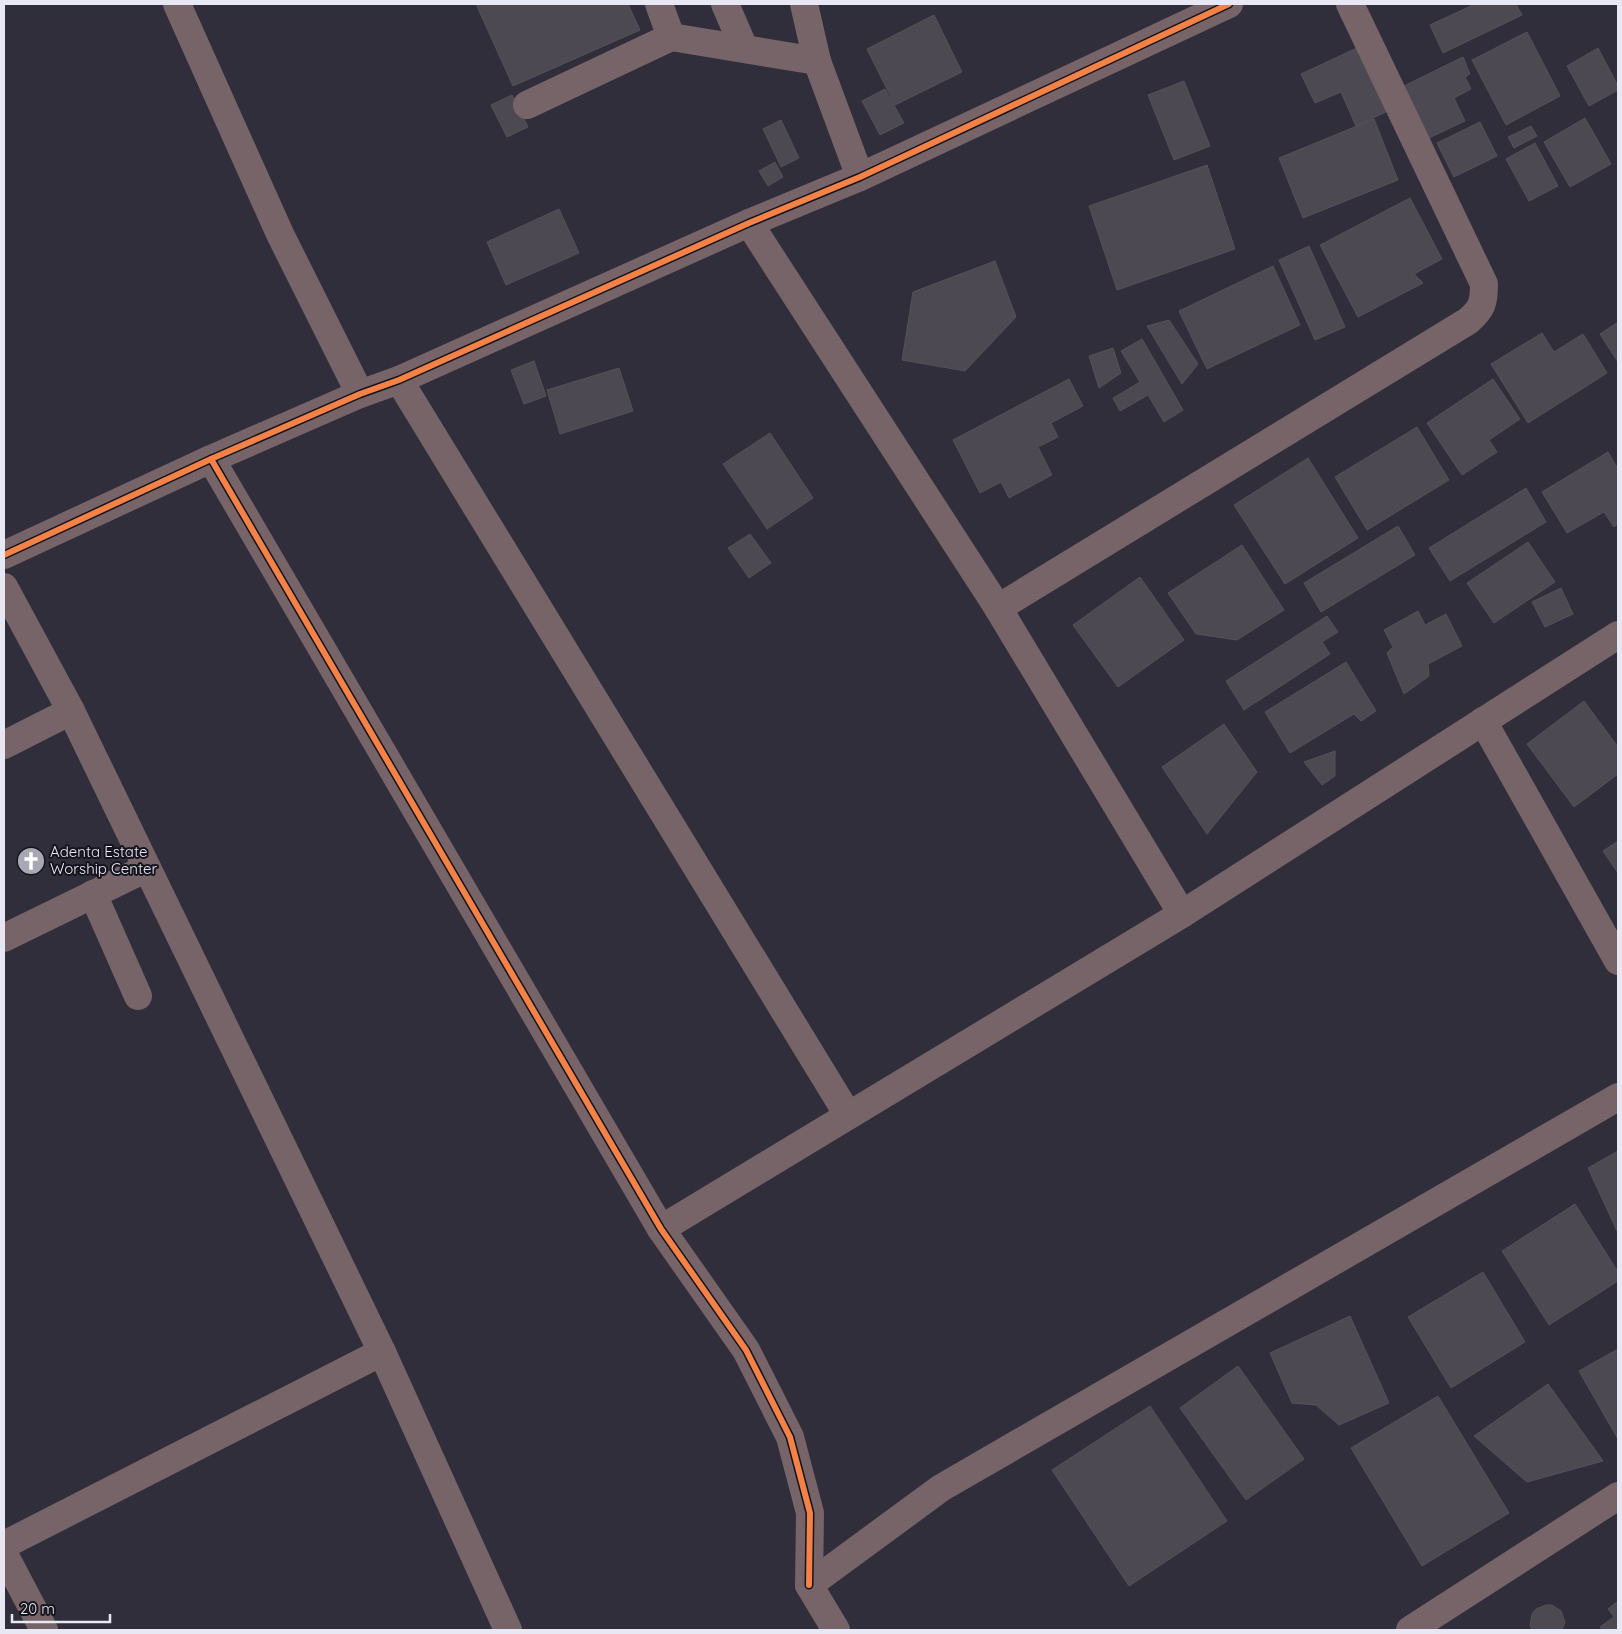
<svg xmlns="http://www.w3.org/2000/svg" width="1622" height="1634" font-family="Quicksand,sans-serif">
<rect width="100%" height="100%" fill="#302e3a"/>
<g fill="#4d4952" stroke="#555159">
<polygon points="476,4 628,4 640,30 513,86"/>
<polygon points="1475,4 1516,4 1522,15 1443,53 1430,25"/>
<polygon points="934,15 962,72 895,105 867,49"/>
<polygon points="1527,32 1560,96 1506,125 1472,60"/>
<polygon points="1359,47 1388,111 1356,126 1341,92 1315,103 1301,74"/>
<polygon points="1598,48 1618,86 1618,90 1589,106 1567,66"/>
<polygon points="1463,57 1470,74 1465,77 1471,89 1454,98 1465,121 1429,138 1404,86"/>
<polygon points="1184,81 1210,146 1174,160 1148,95"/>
<polygon points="885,89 904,123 880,135 862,101"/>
<polygon points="512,95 528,127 507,137 491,105"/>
<polygon points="1585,118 1611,164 1570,187 1544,142"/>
<polygon points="1374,119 1398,180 1303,218 1279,158"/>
<polygon points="781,120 799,158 781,167 763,129"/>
<polygon points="1480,122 1497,156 1454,177 1437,143"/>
<polygon points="1531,126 1537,136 1514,148 1508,137"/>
<polygon points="1535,143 1558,186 1529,201 1506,159"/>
<polygon points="775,162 783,177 768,186 759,171"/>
<polygon points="1207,165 1235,249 1117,290 1089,206"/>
<polygon points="1410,198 1442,259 1414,274 1423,283 1358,317 1320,245"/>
<polygon points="559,209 579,253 506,285 487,242"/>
<polygon points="1309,246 1345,327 1315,340 1279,260"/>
<polygon points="995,261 1016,317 965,371 902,360 913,292"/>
<polygon points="1273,266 1300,325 1207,369 1179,311"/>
<polygon points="1169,320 1198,364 1182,384 1147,326"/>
<polygon points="1618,322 1618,362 1600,334"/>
<polygon points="1542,333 1554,352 1583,334 1607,373 1528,423 1491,364"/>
<polygon points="1142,339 1183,410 1164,422 1148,395 1120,411 1113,398 1140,382 1121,351"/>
<polygon points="1113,348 1121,373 1099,388 1089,356"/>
<polygon points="534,361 546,396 524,404 511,370"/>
<polygon points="619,368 633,411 560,434 547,390"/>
<polygon points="1069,379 1083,406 1051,423 1058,437 1038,447 1052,475 1009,498 1001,482 980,493 953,440"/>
<polygon points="1493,379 1520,419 1489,440 1497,452 1462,475 1427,423"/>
<polygon points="1417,427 1449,480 1367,530 1335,477"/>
<polygon points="770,433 813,498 767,529 723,464"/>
<polygon points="1608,452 1618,469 1618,524 1614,527 1604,512 1567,533 1542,492"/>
<polygon points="1308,458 1358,538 1285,584 1234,505"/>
<polygon points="1526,488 1546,522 1450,581 1429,548"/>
<polygon points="1398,526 1415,555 1321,612 1304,583"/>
<polygon points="750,534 771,563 749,578 728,548"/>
<polygon points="1528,542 1555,582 1494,623 1467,583"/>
<polygon points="1242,545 1284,610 1237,640 1196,634 1168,593"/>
<polygon points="1140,577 1184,640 1118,687 1073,625"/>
<polygon points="1561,588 1573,614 1545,627 1532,602"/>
<polygon points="1418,611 1425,625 1446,614 1462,646 1428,664 1429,676 1404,694 1387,653 1393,647 1384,630"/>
<polygon points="1327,616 1338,632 1322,642 1330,654 1244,710 1226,681"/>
<polygon points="1346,662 1376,711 1361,721 1354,714 1290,753 1265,712"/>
<polygon points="1584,701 1618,747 1618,774 1574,807 1527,744"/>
<polygon points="1224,724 1257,772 1207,834 1162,767"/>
<polygon points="1335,751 1335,776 1322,785 1304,762"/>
<polygon points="1618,841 1618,873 1603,851"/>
<polygon points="1618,1151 1618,1233 1588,1168"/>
<polygon points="1575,1204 1618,1272 1618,1281 1549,1325 1502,1251"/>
<polygon points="1483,1272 1525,1342 1451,1388 1408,1317"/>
<polygon points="1350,1316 1389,1403 1339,1425 1316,1405 1292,1403 1270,1353"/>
<polygon points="1618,1349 1618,1439 1579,1371"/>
<polygon points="1238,1366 1304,1459 1246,1500 1180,1408"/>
<polygon points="1548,1384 1603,1461 1527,1482 1474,1436"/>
<polygon points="1438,1396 1509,1513 1422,1566 1351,1448"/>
<polygon points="1150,1406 1227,1521 1129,1586 1052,1470"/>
<polygon points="1618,1601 1618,1630 1603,1630 1600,1627 1614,1617 1608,1609"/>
<polygon points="1546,1605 1552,1605 1561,1611 1565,1622 1562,1630 1532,1630 1530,1625 1532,1614 1536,1609"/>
</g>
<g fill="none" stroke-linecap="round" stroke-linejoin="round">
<g stroke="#766468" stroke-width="28">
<polyline points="177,4 280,234 360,394"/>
<polyline points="659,4 671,37"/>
<polyline points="725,4 744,48"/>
<polyline points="804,4 817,61 860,177"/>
<polyline points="527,105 671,37 817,61"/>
<polyline points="749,223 998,608 1182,914"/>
<polyline points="399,380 848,1115"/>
<polyline points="211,459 661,1229 746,1350 790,1437 810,1513 809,1585"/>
<polyline points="4,555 211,459 360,394 399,380 749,223 860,177 1229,4"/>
<polyline points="4,587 71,711 382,1352 508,1630"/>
<path d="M998 608 1468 321C1482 309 1484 303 1484 284L1350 4"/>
<polyline points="1483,721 1618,961"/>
<polyline points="4,745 71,711"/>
<polyline points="93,894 138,996"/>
<polyline points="4,938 147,868"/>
<polyline points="661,1229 1182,914 1618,635"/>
<polyline points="4,1545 382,1352"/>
<polyline points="4,1554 44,1630"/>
<polyline points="836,1630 809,1585 941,1488 1618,1097"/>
<polyline points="1410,1630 1618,1496"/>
</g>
<defs>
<g id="cycleway">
<polyline points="211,459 661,1229 746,1350 790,1437 810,1513 809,1585"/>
<polyline points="4,555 211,459 360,394 399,380 749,223 860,177 1229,4"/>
</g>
</defs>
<use href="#cycleway" stroke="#15141d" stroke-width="9"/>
<use href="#cycleway" stroke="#f48246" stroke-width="6"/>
</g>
<defs>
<symbol id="church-disc" viewBox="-11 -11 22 22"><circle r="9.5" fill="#a8a7b4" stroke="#15141d"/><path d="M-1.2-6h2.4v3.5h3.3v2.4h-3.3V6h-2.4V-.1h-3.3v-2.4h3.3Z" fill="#fff"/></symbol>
</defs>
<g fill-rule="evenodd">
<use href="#church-disc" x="15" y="845" width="32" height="32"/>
</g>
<g text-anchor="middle" stroke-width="4" stroke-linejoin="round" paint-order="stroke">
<g font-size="15" fill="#e8e8f5" stroke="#15141d" text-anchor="start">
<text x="50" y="857">Adenta Estate<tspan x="50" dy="17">Worship Center</tspan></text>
</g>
</g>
<rect width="1622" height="1634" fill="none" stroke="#e8e8f5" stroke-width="10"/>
<path d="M12 1614v8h98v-8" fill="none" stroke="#e8e8f5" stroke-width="2.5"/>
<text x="20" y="1614" font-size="15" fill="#e8e8f5" stroke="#15141d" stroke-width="4" paint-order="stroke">20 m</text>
</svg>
